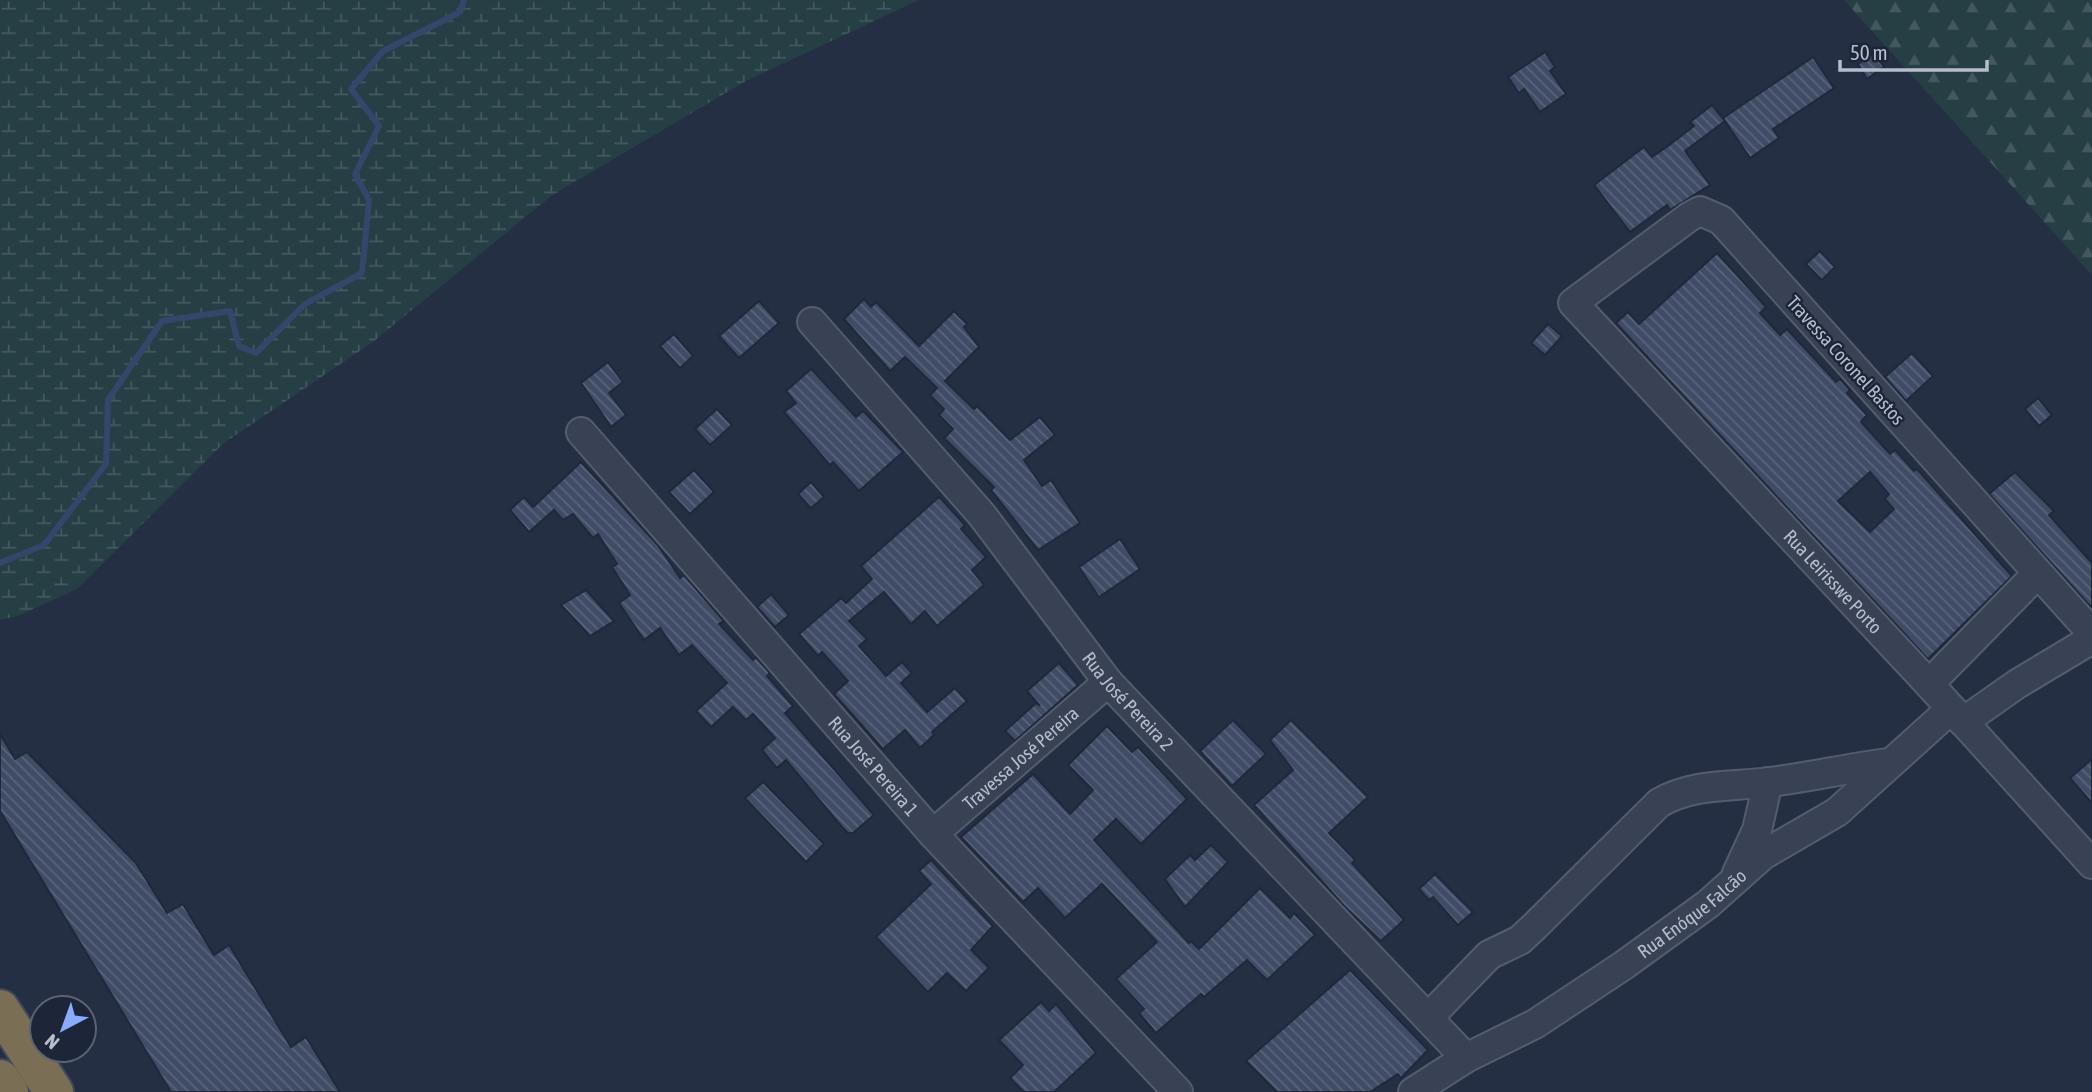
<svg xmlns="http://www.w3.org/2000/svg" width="2092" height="1092" font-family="'Asap Condensed',sans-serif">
<defs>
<pattern id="forest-firs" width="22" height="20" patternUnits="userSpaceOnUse" patternTransform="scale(1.75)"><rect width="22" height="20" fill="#263f45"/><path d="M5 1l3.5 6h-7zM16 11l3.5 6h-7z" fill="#43595f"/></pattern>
<pattern id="wetland-marsh" width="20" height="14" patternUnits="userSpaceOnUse" patternTransform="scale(1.75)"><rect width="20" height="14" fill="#263f45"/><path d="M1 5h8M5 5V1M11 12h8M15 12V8" fill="none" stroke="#43595f"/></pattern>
<pattern id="building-back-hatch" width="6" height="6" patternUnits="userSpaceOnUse" patternTransform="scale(1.75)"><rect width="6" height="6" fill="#404b65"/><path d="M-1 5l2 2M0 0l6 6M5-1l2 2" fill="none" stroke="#59637a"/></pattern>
</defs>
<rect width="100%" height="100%" fill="#242f44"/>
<polygon fill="url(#forest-firs)" points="1844,0 2092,0 2092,275"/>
<polygon fill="url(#wetland-marsh)" points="0,0 919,0 744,82 551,196 373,342 224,443 77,589 18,616 0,620"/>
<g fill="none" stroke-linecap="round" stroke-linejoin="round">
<polyline stroke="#35466b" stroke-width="6" points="0,563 44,545 106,464 108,400 162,321 230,311 239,346 256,353 305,304 362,273 369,200 355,174 379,126 351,89 383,51 460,12 464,0"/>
</g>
<g fill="url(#building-back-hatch)" stroke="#20283b" stroke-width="2" fill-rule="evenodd">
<polygon points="1545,52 1555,67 1550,71 1566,94 1540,112 1524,89 1519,93 1508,77"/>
<polygon points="1874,53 1884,67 1867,79 1858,64"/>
<polygon points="1813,57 1834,88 1773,129 1779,138 1750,158 1723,118"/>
<polygon points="1712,105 1725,121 1685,151 1710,185 1670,210 1667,205 1630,232 1594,185 1644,147 1652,157 1668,146 1694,126 1690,122"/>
<polygon points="1820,251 1835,267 1822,280 1806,264"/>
<path d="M1717 253 1766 307 1760 313 1780 335 1787 329 1836 382 1840 379 1850 390 1847 393 1867 415 1861 422 1890 454 1895 450 1914 471 1917 469 2012 576 1928 659 1616 323 1628 312 1639 324ZM1870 472 1889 494 1885 499 1894 509 1870 532 1838 501Z"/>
<polygon points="864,299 871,307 876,302 919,346 954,311 967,324 964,327 979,347 945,381 974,409 977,406 1010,440 1040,417 1055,435 1024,460 1042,486 1051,480 1080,523 1038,550 991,490 994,487 944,438 953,429 939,415 944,409 930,395 937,388 905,357 890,371 844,319"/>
<polygon points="759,301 779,323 739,358 719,336"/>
<polygon points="1548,324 1562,336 1545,355 1531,343"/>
<polygon points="674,334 693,356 680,368 660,346"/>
<polygon points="1912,353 1933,376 1906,401 1885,377"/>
<polygon points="608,362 623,382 609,393 626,415 611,427 581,383"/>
<polygon points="811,369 856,417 863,411 903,452 859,491 833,462 830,465 784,412 796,403 786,391"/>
<polygon points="2038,398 2052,415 2039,426 2025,409"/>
<polygon points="717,409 732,425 710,445 695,429"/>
<polygon points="581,462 658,545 680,578 684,575 724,621 719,624 753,660 756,657 770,673 767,676 793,706 785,713 874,815 853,833 848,833 842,827 786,760 777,768 762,750 775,738 753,714 746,720 733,707 711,727 696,711 727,683 692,645 679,655 660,628 644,640 619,603 630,595 612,567 617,564 598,534 593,538 573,514 563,520 554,510 529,532 510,510 524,497 533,507"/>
<polygon points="694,470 714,492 690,514 669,492"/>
<polygon points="2015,472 2054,511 2049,515 2092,563 2092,608 1989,494"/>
<polygon points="811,482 824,497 811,508 798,494"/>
<polygon points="939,497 965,525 961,529 986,557 972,570 984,585 937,626 925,611 911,624 884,592 849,621 867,639 859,646 886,676 902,662 912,673 901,683 927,712 955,688 967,701 932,732 934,735 920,748 905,730 883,749 834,694 848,681 822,652 818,656 799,634 841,598 846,603 872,579 861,566"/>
<polygon points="1120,539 1140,569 1099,597 1079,567"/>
<polygon points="586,590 614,621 590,636 561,605"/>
<polygon points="771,594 789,615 775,627 757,607"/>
<polygon points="1059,663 1078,685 1015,741 1005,731 1036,703 1040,706 1027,691"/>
<polygon points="1233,720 1266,754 1232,786 1200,751"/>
<polygon points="1291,720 1368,797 1329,833 1355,860 1352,863 1404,920 1381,941 1344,906 1254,805 1293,770 1270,740"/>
<polygon points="1107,726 1132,752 1138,747 1187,799 1141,844 1116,819 1094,840 1189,943 1191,941 1199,949 1260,888 1290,918 1294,913 1315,935 1267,980 1247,960 1204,997 1201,994 1156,1033 1139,1013 1144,1009 1116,979 1157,942 1102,884 1065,918 1038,888 1023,902 961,837 1033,774 1070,814 1093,790 1068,765"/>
<polygon points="0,734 15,759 27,752 136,863 167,913 183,904 214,955 229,945 291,1047 306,1037 340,1092 171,1092 0,811"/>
<polygon points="2092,759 2092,803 2070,778"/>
<polygon points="763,782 824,844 806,862 745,798"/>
<polygon points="1211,845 1228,862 1185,907 1165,879 1190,855 1195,860"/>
<polygon points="931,860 993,926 971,950 989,968 966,991 947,973 928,992 876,937 931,884 919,871"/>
<polygon points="1435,874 1473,912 1458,925 1433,897 1429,900 1419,889"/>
<polygon points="1350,970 1428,1050 1401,1078 1398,1074 1370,1092 1277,1092 1246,1061"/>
<polygon points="1041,1002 1049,1011 1056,1004 1096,1053 1054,1092 1024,1092 1010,1078 1023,1065 999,1040"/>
</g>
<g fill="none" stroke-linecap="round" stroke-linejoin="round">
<defs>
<g id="minor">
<path id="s1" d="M812 322 982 515 1108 682 1466 1058"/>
<path id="s2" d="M581 432 933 834 1178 1092"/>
<path id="s3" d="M2092 633 1721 220 1700 211 1689 217 1573 303 1929 684 2092 864"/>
<polyline points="1929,684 2037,574"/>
<polyline points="1963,722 2017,684 2092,639"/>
<path id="s4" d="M933 834 1108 682"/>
<polyline points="1737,873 1757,830 1768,782"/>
<path d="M1428 1018 1489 955 1520 940 1535 926 1659 803C1694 783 1731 787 1770 782 1810 777 1849 768 1888 763"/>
<path id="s5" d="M1413 1092 1466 1058 1535 1024 1624 965 1708 904 1763 855 1837 812 1951 709"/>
</g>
<g id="highway">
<polyline points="0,1009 54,1092"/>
<polyline points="0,1079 9,1092"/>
</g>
</defs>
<use href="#minor" stroke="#545c6e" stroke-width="32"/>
<use href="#highway" stroke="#41495b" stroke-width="42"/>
<use href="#minor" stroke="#394254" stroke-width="28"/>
<use href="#highway" stroke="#7a6f55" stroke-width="38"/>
</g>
<g text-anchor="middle" stroke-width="5" stroke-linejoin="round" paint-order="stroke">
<g font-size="19" fill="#b6bdcd" stroke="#1d2639">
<text transform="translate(1846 360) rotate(48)" y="7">Travessa Coronel Bastos</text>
<text dy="7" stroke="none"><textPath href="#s3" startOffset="1116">Rua Leirisswe Porto</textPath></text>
<text dy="7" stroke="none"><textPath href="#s1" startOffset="494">Rua José Pereira 2</textPath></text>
<text dy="7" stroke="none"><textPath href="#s4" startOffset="116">Travessa José Pereira</textPath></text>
<text dy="7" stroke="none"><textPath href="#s2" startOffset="444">Rua José Pereira 1</textPath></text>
<text dy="7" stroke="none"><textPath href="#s5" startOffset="332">Rua Enóque Falcão</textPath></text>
</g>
</g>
<g transform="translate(63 1029) rotate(221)"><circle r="33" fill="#1d2639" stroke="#5a6274" stroke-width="2"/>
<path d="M0-5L12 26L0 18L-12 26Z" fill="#89acff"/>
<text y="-10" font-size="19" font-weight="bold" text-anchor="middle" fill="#b6bdcd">N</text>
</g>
<path d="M1840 60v10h147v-10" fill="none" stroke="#b6bdcd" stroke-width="3.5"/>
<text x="1850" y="60" font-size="21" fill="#b6bdcd" stroke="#1d2639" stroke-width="5" paint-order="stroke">50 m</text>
</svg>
